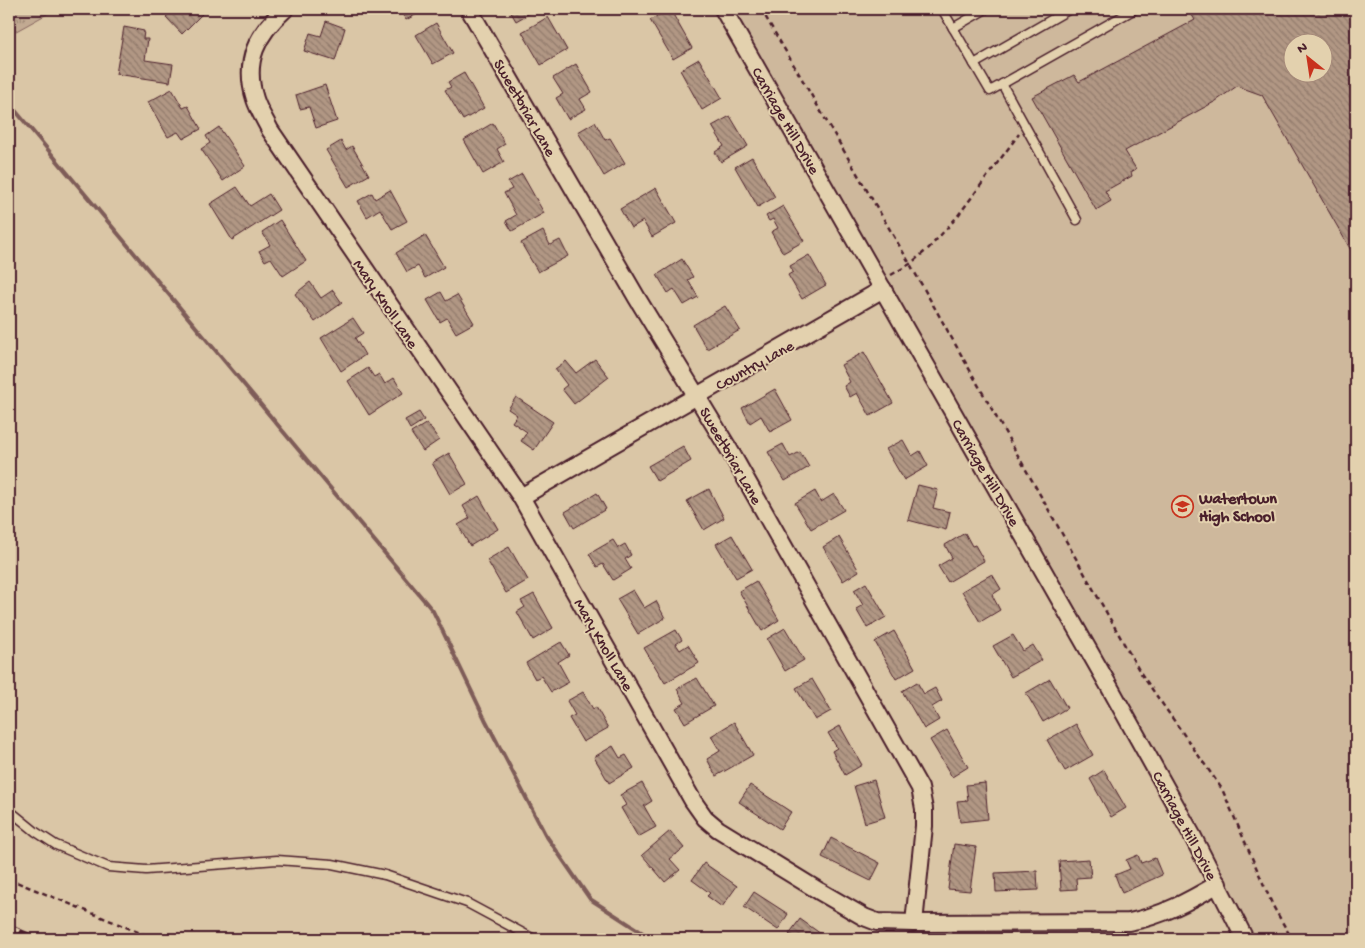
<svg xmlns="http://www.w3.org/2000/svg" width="1365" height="948" font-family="'Gochi Hand',sans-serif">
<defs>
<pattern id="park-tufts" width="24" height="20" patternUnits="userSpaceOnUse" patternTransform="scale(1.25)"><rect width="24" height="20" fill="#c2aa92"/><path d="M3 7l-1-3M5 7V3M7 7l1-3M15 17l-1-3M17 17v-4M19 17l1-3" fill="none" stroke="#a08a77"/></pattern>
<pattern id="building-back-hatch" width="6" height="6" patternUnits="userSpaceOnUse" patternTransform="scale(1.25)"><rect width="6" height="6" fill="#b19784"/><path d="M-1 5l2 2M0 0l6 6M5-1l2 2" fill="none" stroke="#927b6c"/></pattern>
</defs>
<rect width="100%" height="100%" fill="#dac6a6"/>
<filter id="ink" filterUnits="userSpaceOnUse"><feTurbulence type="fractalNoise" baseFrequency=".02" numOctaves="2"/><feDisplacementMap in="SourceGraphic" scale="10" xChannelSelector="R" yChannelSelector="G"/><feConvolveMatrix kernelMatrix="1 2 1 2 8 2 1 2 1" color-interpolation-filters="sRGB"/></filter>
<g filter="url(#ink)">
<path fill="#ceb89c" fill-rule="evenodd" d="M731 9H1356V939H1252ZM1292 42H1322V72H1292Z"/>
<polygon fill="url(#park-tufts)" stroke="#86645e" points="9,9 56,9 9,35"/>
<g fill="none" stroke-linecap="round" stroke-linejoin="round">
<polyline stroke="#7e5c58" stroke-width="4" points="9,103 433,611 485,719 545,834 590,899 652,939"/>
</g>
<g fill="url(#building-back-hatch)" stroke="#4a1f2b" fill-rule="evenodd">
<polygon points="174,9 207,9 182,34 166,17"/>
<polygon points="399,9 426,9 406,20"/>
<polygon points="509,9 537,9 516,21"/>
<polygon points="670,9 692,48 673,59 650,20"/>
<path d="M1188 9H1356V259L1262 95 1237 86 1216 101 1125 151 1136 169 1131 172 1132 176 1105 191 1111 201 1096 210 1032 97 1074 75 1079 82 1195 20ZM1292 42H1322V72H1292Z"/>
<polygon points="548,17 567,50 541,65 522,32"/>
<polygon points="326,21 345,28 335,61 304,51 310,33 321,36"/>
<polygon points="436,23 453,53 433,64 416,35"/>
<polygon points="124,27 144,31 143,39 148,39 145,60 173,64 170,82 116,74"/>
<polygon points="699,59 722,98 702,110 680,70"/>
<polygon points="576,64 592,92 580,99 586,109 568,119 556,98 563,94 553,78"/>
<polygon points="464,73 484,108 463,120 445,90 451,87 448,82"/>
<polygon points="325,85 337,121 316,128 309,107 300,109 296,95"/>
<polygon points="172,89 183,108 188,106 201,129 183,139 178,132 168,137 148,102"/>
<polygon points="730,116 748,146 721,162 715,152 724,146 712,126"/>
<polygon points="595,122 605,140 610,138 625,163 604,176 578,132"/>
<polygon points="493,123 505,144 497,149 504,162 483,174 464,140"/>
<polygon points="219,127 245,166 223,181 201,149 210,143 206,136"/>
<polygon points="341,141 346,150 352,146 369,175 348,187 326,150"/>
<polygon points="752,157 775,197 758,207 735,167"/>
<polygon points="522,174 544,213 512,231 506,221 516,215 504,193 512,189 508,182"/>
<polygon points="237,187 250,206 269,194 279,210 232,240 210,204"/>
<polygon points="656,188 676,223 652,237 643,221 631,228 620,209"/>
<polygon points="390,190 407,221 392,229 380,209 367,217 358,201 372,193 375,199"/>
<polygon points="783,206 804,241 783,253 771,232 778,228 773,219 769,221 766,216"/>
<polygon points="280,220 306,261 283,276 271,258 265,261 259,251 270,245 262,232"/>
<polygon points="543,231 550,245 560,240 568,256 538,272 521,243"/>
<polygon points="425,235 444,267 425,278 418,266 407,272 396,253"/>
<polygon points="809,255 826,285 802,299 788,275 793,272 790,266"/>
<polygon points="682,259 693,277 688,280 698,297 684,305 674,289 668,293 657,275"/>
<polygon points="310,282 321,298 333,290 342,303 315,322 295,294"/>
<polygon points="441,292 446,301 457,295 474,323 456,333 447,318 440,322 427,300"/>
<polygon points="725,306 740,330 707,349 693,325"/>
<polygon points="353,318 363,333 355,338 365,355 341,371 321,338"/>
<polygon points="864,352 893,403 870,416 857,393 850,397 844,386 850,382 841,365"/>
<polygon points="595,359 609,377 574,404 562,389 567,385 555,369 566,361 576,373"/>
<polygon points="368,368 374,377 379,374 385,384 394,378 403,393 369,415 348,381"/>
<polygon points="775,389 792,420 770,432 761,416 750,423 742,408"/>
<polygon points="516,397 553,422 534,450 521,441 527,432 512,422 517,415 508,409"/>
<polygon points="419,412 424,420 410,429 405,420"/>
<polygon points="427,423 439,440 423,451 411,433"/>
<polygon points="903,440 912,456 920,451 928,466 904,480 886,449"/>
<polygon points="783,444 790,457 800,452 809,467 785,481 768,452"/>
<polygon points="683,446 691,461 657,481 648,466"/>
<polygon points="449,453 467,484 450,494 432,463"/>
<polygon points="918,485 938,490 933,508 950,512 946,530 908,520"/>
<polygon points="709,489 724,518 704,530 687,501"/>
<polygon points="815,491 821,502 834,494 844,510 811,529 795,503"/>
<polygon points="597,493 606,509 574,528 565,512"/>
<polygon points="479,496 498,529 470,546 458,525 470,518 463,506"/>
<polygon points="965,533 972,546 975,545 984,561 948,582 938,566 952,558 945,545"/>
<polygon points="732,535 752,569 736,578 716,544"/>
<polygon points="839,537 859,571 843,581 823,547"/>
<polygon points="613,540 618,548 625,544 631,555 625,559 631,569 613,580 603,564 597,567 589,554"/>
<polygon points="509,547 528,580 506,593 487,560"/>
<polygon points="992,574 1001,589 992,595 1000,610 980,622 962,591"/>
<polygon points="756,581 779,620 762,631 739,591"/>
<polygon points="866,583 886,617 867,628 856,609 863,605 854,590"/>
<polygon points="633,590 644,608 656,601 665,618 638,634 617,599"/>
<polygon points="534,594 553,628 533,640 517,612 525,607 521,601"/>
<polygon points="785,628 804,660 785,671 767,639"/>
<polygon points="676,630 682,640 676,644 680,650 688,645 699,663 665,683 644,648"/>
<polygon points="894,631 915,668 896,679 875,642"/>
<polygon points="1013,635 1023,651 1033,645 1042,660 1011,677 993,646"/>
<polygon points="561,642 569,655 558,662 569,682 551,692 541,676 535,679 526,663"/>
<polygon points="697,678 714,706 685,723 676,708 685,703 677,689"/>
<polygon points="812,679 831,711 815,720 796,688"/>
<polygon points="1050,679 1067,708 1043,722 1026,693"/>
<polygon points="917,682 924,694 935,688 942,701 932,707 939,720 924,729 902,691"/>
<polygon points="583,692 593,709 596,707 608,728 583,742 569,718 575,715 567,701"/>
<polygon points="734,722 753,755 716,776 707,759 720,751 711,736"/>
<polygon points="1076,724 1093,755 1065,771 1047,740"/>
<polygon points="840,726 862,765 845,775 832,751 837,748 828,733"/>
<polygon points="947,730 968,767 952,777 930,740"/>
<polygon points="613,746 620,758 626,755 634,768 609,783 594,757"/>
<polygon points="1104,770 1126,808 1111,817 1090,779"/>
<polygon points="874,780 885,817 865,823 854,786"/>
<polygon points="642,783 652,801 644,806 656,827 638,837 621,808 626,805 620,795"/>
<polygon points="985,783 988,819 960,822 957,801 968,800 966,785"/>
<polygon points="750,785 791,812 780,829 739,802"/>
<polygon points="670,831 684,848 670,859 680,870 665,882 642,855"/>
<polygon points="831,838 880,863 871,881 822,857"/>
<polygon points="954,844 976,847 970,891 948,889"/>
<polygon points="1138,855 1141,863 1155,858 1162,875 1122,893 1115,875 1130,869 1126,860"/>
<polygon points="1089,859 1091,877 1076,878 1077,889 1061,890 1059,861"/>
<polygon points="704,863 737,886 722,907 707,896 710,893 692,880"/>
<polygon points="1037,871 1038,890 996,892 995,873"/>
<polygon points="754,892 788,914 778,930 744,907"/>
<polygon points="800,919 828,939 795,939 789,934"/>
</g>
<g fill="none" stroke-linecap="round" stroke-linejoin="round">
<defs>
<g id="lane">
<polyline points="942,9 990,91 1135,9"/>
<polyline points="953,28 986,9"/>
<polyline points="974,64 1070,9"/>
<polyline points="1002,84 1077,220"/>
<polyline points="9,810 36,832 56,845 108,867 146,870 277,860 332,864 385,875 467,903 534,939"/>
</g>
<g id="street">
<path d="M285 9C257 34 243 61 255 99 258 109 265 120 270 130L521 497 693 801 705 818 718 829 819 891 864 917 877 922 914 923 1129 922C1162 916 1189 901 1218 884"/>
<polyline points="469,9 637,298 730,451 920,788 924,809 924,826 914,923"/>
<polyline points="723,9 1109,686 1192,835 1245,939"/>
<polyline points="521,497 883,289"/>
</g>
</defs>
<use href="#lane" stroke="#4a1f2b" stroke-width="11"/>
<use href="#street" stroke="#4a1f2b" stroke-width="20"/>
<g stroke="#4a1f2b" stroke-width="2.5" stroke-dasharray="5 4" stroke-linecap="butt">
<polyline points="761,9 910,264 1140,672 1222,789 1273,906 1292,939"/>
<polyline points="891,275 910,264 929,248 957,217 1019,134"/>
<polyline points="9,879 155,939"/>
</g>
<use href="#lane" stroke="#e3d1ae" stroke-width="8"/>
<use href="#street" stroke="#e3d1ae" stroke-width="16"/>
<defs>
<g id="rail">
<polyline points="9,927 38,939"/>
<polyline points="9,935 18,939"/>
</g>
</defs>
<use href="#rail" stroke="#4a1f2b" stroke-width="5.5"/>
<use href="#rail" stroke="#e3d1ae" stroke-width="4" stroke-dasharray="11" stroke-linecap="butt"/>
</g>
</g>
<defs>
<symbol id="school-ring" viewBox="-11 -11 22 22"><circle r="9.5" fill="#e3d1ae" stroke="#c8321e" stroke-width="1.5"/><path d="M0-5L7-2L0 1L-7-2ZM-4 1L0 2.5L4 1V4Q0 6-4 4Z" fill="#c8321e"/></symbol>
</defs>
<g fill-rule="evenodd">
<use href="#school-ring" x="1170" y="494" width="25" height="25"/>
</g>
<g text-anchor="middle" stroke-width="4" stroke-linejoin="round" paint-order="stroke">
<g font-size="16" fill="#4a1f2b" stroke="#e3d1ae">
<text transform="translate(526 107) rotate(60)" y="6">Sweetbriar Lane</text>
<text transform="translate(787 120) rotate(60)" y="6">Carriage Hill Drive</text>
<text transform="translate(387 303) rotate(56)" y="6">Mary Knoll Lane</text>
<text transform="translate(754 364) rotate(-29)" y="6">Country Lane</text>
<text transform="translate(732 455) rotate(60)" y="6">Sweetbriar Lane</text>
<text transform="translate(987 472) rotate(60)" y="6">Carriage Hill Drive</text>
<text transform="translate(605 644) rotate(60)" y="6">Mary Knoll Lane</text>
<text transform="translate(1186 825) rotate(62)" y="6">Carriage Hill Drive</text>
</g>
<g font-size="16" font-weight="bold" fill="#4a1f2b" stroke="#e3d1ae" text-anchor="start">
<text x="1199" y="503">Watertown<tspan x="1199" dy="18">High School</tspan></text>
</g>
</g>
<rect width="1365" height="948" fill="none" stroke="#e3d1ae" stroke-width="30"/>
<rect x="15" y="15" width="1335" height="918" fill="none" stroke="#4a1f2b" stroke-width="2" filter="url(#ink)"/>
<g transform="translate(1308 58) rotate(330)"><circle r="24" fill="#e3d1ae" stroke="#a68a7a"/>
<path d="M0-4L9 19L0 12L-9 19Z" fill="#c8321e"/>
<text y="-8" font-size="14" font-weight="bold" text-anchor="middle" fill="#4a1f2b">N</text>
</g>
</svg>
